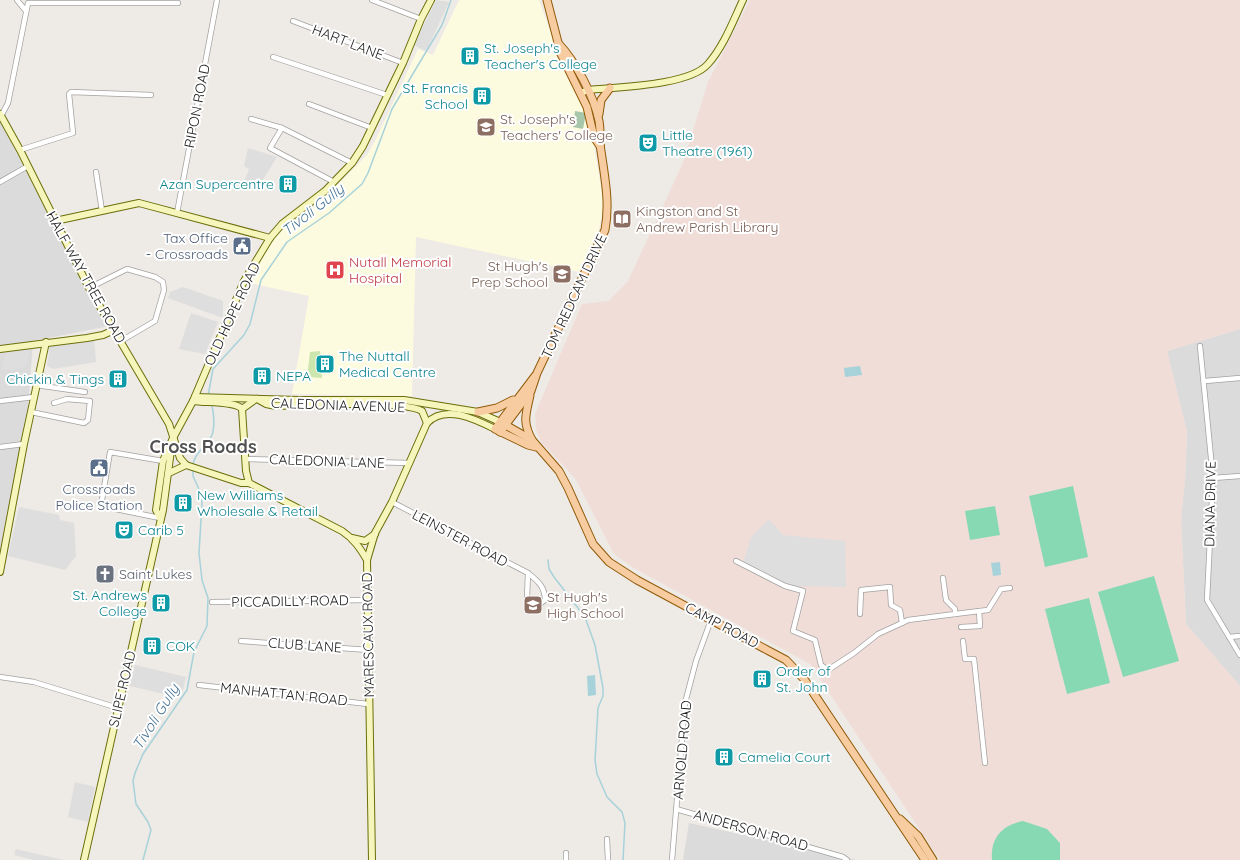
<svg xmlns="http://www.w3.org/2000/svg" width="1240" height="860" font-family="Quicksand,sans-serif">
<rect width="100%" height="100%" fill="#eeeae5"/>
<g fill="#dcdbdb">
<polygon points="0,121 56,230 109,326 33,341 28,408 0,552"/>
<polygon points="1240,329 1240,686 1186,624 1181,520 1185,479 1187,432 1167,351"/>
<polygon points="689,823 857,860 683,860"/>
</g>
<polygon fill="#fdfbdf" points="459,0 539,0 550,31 589,115 604,205 599,229 579,272 416,237 412,396 292,394 309,296 250,283 260,257 274,238 292,222 318,204 367,155 376,139 418,49 433,55"/>
<polygon fill="#f0ddd8" points="750,0 1240,0 1240,329 1167,351 1187,432 1185,479 1181,520 1186,624 1240,686 1240,860 940,860 810,664 632,567 614,554 575,478 541,442 536,429 535,414 578,313 582,304 609,301 628,281 683,163 708,82"/>
<polygon fill="#cde6ad" points="320,351 322,378 307,377 310,352"/>
<polygon fill="#a7c6aa" points="575,111 586,113 583,129 573,127"/>
<g fill="#87d9b4">
<polygon points="1073,486 1088,557 1045,567 1029,496"/>
<polygon points="995,506 1000,535 970,540 965,511"/>
<polygon points="1154,576 1179,661 1123,677 1098,592"/>
<polygon points="1089,598 1110,683 1067,694 1045,609"/>
<path d="M1023 821 1047 829 1060 843V860H992C990 837 1003 825 1023 821Z"/>
</g>
<g fill="#dedede">
<polygon points="436,0 449,2 426,51 414,45"/>
<polygon points="248,148 277,157 259,186 244,182 249,169 244,166"/>
<polygon points="183,287 223,301 223,318 168,298 170,292"/>
<polygon points="191,313 218,322 205,354 179,349"/>
<polygon points="94,339 96,362 53,369 47,366 50,347 54,343"/>
<polygon points="31,347 27,365 14,370 2,370 5,355 9,350"/>
<polygon points="19,507 59,515 60,520 74,523 76,556 65,570 8,556"/>
<polygon points="769,519 783,535 845,541 846,587 790,586 743,563 751,537"/>
<polygon points="135,665 186,677 181,698 130,686"/>
<polygon points="75,782 95,787 88,822 68,817"/>
<polygon points="16,849 63,860 34,860 14,855"/>
</g>
<g fill="#a7d2da">
<polygon points="860,366 862,375 845,377 844,368"/>
<polygon points="1000,562 1001,575 993,576 991,563"/>
<polygon points="595,675 596,695 588,696 587,676"/>
</g>
<g fill="none" stroke-linecap="round" stroke-linejoin="round">
<g stroke="#a7d2da" stroke-width="1.5">
<polyline points="208,396 213,369 244,335 250,324 261,280 287,242 329,213 362,184 368,173 392,109 442,25 451,0"/>
<path d="M193 465C194 453 207 446 212 435 215 427 214 411 211 403"/>
<polyline points="548,560 549,569 554,577 585,617 595,645 603,688 603,696 598,708 595,760 597,774 607,797 622,812 625,823 623,860"/>
<polyline points="143,860 151,830 148,822 136,804 133,781 135,773 143,754 187,690 194,652 207,626 208,598 202,580 199,553 202,503 201,494 193,476 193,469"/>
</g>
<defs>
<g id="street">
<polyline points="17,0 26,11"/>
<polyline points="372,0 421,19"/>
<polyline points="293,21 403,63"/>
<polyline points="273,57 387,95"/>
<polyline points="309,104 372,128"/>
<polyline points="0,118 8,103 28,3 178,3"/>
<polyline points="251,119 282,128 352,163"/>
<polyline points="282,128 270,148 334,182"/>
<polyline points="20,150 73,133 69,94 71,92 151,95"/>
<polyline points="96,172 102,211"/>
<polyline points="0,182 28,166"/>
<polyline points="177,213 217,0"/>
<polyline points="89,288 127,269 155,277 163,282 164,290 155,321 121,341"/>
<polyline points="1200,346 1213,478 1207,600 1240,655"/>
<polyline points="1205,381 1240,378"/>
<polyline points="36,385 85,392"/>
<polyline points="0,401 34,397"/>
<polyline points="31,412 84,423 88,420 90,401 67,399 54,403"/>
<polyline points="0,447 24,444"/>
<polyline points="245,459 410,463"/>
<polyline points="1213,478 1240,476"/>
<path d="M392 502 528 573C538 581 545 587 545 600L541 603 531 602 527 598 528 573"/>
<polyline points="160,518 101,506 110,452 163,461"/>
<polyline points="736,561 785,586 803,591 793,631 815,640 821,665 828,670 854,653 878,634 902,623 900,610 891,605 890,587 861,590 860,614"/>
<polyline points="212,602 368,600"/>
<polyline points="955,614 988,610 1001,589 1010,588"/>
<polyline points="902,623 908,620 955,614 955,609 946,600 943,578"/>
<polyline points="961,627 980,626 979,611"/>
<polyline points="1229,637 1240,636"/>
<polyline points="241,641 369,650"/>
<polyline points="963,641 965,659 974,659 985,763"/>
<polyline points="0,677 34,682 118,708"/>
<polyline points="199,685 368,704"/>
<polyline points="676,809 843,857 847,860"/>
<polyline points="607,839 608,860"/>
<polyline points="566,860 566,853"/>
<polyline points="672,860 685,703 696,661 711,620"/>
</g>
<g id="secondary">
<path d="M581 93 588 90C617 87 689 86 708 64 724 46 733 21 743 0"/>
<polyline points="0,114 20,150 89,288 169,424 180,458 186,465 241,483 249,483"/>
<polyline points="55,221 139,203 270,238"/>
<polyline points="0,349 87,338 103,335 114,330"/>
<polyline points="195,397 298,400 404,400 478,412 500,422"/>
<path d="M256 399 242 409 246 471 249 483 342 531C354 539 360 548 367 560"/>
<path d="M257 399 266 404 276 406C302 405 404 400 422 411L427 423"/>
<path d="M193 401C205 403 236 401 242 409"/>
<polyline points="169,473 186,465"/>
<polyline points="160,518 156,510 163,461 173,438 193,401 244,281 270,238 282,224 325,191 352,163 363,146 403,63 421,19 431,0"/>
<polyline points="352,538 365,541 375,534"/>
<polyline points="0,572 24,444 46,342"/>
<polyline points="84,860 163,510 172,443"/>
<path d="M372 860 367 560 375 533 392 502 427 423C445 404 475 419 495 429"/>
</g>
<g id="primary">
<polyline points="547,0 561,54 587,107 594,137 600,146"/>
<polyline points="599,114 601,100 610,88"/>
<polyline points="535,376 495,429 528,445 536,447"/>
<path d="M530 395C526 415 522 421 532 440"/>
<polyline points="478,412 497,408 513,400"/>
<polyline points="500,422 532,440 559,471 568,488 593,544 609,562 637,580 769,651 786,660 804,679 925,860"/>
<path d="M500 432 531 391 537 373 605 230C610 203 605 179 601 151 599 141 601 131 599 121 594 96 576 62 558 43"/>
<polyline points="900,819 918,836 933,860"/>
</g>
</defs>
<use href="#street" stroke="#a2a2a2" stroke-width="6"/>
<use href="#secondary" stroke="#6b6f0b" stroke-width="8"/>
<use href="#primary" stroke="#905a08" stroke-width="9"/>
<use href="#street" stroke="#fff" stroke-width="4.5"/>
<use href="#secondary" stroke="#f6f5bb" stroke-width="6"/>
<use href="#primary" stroke="#f7cca1" stroke-width="7"/>
</g>
<defs>
<symbol id="building-square" viewBox="-11 -11 22 22"><rect x="-9" y="-9" width="18" height="18" rx="4" fill="#0f9aa8" stroke="#fff"/><path d="M-4-6H4V6H1V3H-1V6H-4ZM-2.5-4.3h1.7v1.8h-1.7ZM.8-4.3h1.7v1.8H.8ZM-2.5-1h1.7V.8h-1.7ZM.8-1h1.7V.8H.8Z" fill="#fff"/></symbol>
<symbol id="school-square" viewBox="-11 -11 22 22"><rect x="-9" y="-9" width="18" height="18" rx="4" fill="#8d6e63" stroke="#fff"/><path d="M0-5L7-2L0 1L-7-2ZM-4 1L0 2.5L4 1V4Q0 6-4 4Z" fill="#fff"/></symbol>
<symbol id="theatre-square" viewBox="-11 -11 22 22"><rect x="-9" y="-9" width="18" height="18" rx="4" fill="#0f9aa8" stroke="#fff"/><path d="M-5-5.5Q0-4 5-5.5V0Q5 5 0 6Q-5 5-5 0ZM-3.3-2.5H-1v1.5H-3.3ZM1-2.5H3.3v1.5H1ZM-2.8 1Q0 5.5 2.8 1Z" fill="#fff"/></symbol>
<symbol id="library-square" viewBox="-11 -11 22 22"><rect x="-9" y="-9" width="18" height="18" rx="4" fill="#8d6e63" stroke="#fff"/><path d="M-6-4Q-3-5.5-.7-3.5V5Q-3 3-6 4ZM6-4Q3-5.5 .7-3.5V5Q3 3 6 4Z" fill="#fff"/></symbol>
<symbol id="civic-square" viewBox="-11 -11 22 22"><rect x="-9" y="-9" width="18" height="18" rx="4" fill="#5c6f8a" stroke="#fff"/><path d="M-.6-6.5H3V-4.5H.6V-3L4-1V1h2V6H-6V1h2V-1L-.6-3ZM-1.2 2.5V6h2.4V2.5Z" fill="#fff"/></symbol>
<symbol id="hospital-square" viewBox="-11 -11 22 22"><rect x="-9" y="-9" width="18" height="18" rx="4" fill="#e0444e" stroke="#fff"/><path d="M-5-5h3v3.5h4V-5h3V5h-3V1.5h-4V5h-3Z" fill="#fff"/></symbol>
<symbol id="church-square" viewBox="-11 -11 22 22"><rect x="-9" y="-9" width="18" height="18" rx="4" fill="#6b7280" stroke="#fff"/><path d="M-1.2-6h2.4v3.5h3.3v2.4h-3.3V6h-2.4V-.1h-3.3v-2.4h3.3Z" fill="#fff"/></symbol>
</defs>
<g fill-rule="evenodd">
<use href="#building-square" x="459" y="45" width="22" height="22"/>
<use href="#building-square" x="471" y="85" width="22" height="22"/>
<use href="#school-square" x="475" y="116" width="22" height="22"/>
<use href="#theatre-square" x="637" y="132" width="22" height="22"/>
<use href="#building-square" x="277" y="173" width="22" height="22"/>
<use href="#library-square" x="611" y="208" width="22" height="22"/>
<use href="#civic-square" x="231" y="235" width="22" height="22"/>
<use href="#hospital-square" x="324" y="259" width="22" height="22"/>
<use href="#school-square" x="551" y="263" width="22" height="22"/>
<use href="#building-square" x="314" y="353" width="22" height="22"/>
<use href="#building-square" x="251" y="365" width="22" height="22"/>
<use href="#building-square" x="107" y="368" width="22" height="22"/>
<use href="#civic-square" x="88" y="457" width="22" height="22"/>
<use href="#building-square" x="172" y="492" width="22" height="22"/>
<use href="#theatre-square" x="113" y="519" width="22" height="22"/>
<use href="#church-square" x="94" y="563" width="22" height="22"/>
<use href="#building-square" x="150" y="592" width="22" height="22"/>
<use href="#school-square" x="522" y="594" width="22" height="22"/>
<use href="#building-square" x="141" y="635" width="22" height="22"/>
<use href="#building-square" x="751" y="668" width="22" height="22"/>
<use href="#building-square" x="713" y="746" width="22" height="22"/>
</g>
<g text-anchor="middle" stroke-width="4" stroke-linejoin="round" paint-order="stroke">
<g font-size="14" fill="#1e1e1e" stroke="#fff">
<text transform="translate(348 42) rotate(21)" y="5">HART LANE</text>
<text transform="translate(197 106) rotate(-79)" y="5">RIPON ROAD</text>
<text transform="translate(86 277) rotate(61)" y="5">HALF WAY TREE ROAD</text>
<text transform="translate(574 296) rotate(-65)" y="5">TOM REDCAM DRIVE</text>
<text transform="translate(232 314) rotate(-65)" y="5">OLD HOPE ROAD</text>
<text transform="translate(338 405) rotate(2)" y="5">CALEDONIA AVENUE</text>
<text transform="translate(327 461) rotate(2)" y="5">CALEDONIA LANE</text>
<text transform="translate(1210 504) rotate(-89)" y="5">DIANA DRIVE</text>
<text transform="translate(460 538) rotate(28)" y="5">LEINSTER ROAD</text>
<text transform="translate(290 601) rotate(-1)" y="5">PICCADILLY ROAD</text>
<text transform="translate(722 625) rotate(28)" y="5">CAMP ROAD</text>
<text transform="translate(368 635) rotate(-91)" y="5">MARESCAUX ROAD</text>
<text transform="translate(305 645) rotate(4)" y="5">CLUB LANE</text>
<text transform="translate(122 689) rotate(-77)" y="5">SLIPE ROAD</text>
<text transform="translate(284 694) rotate(6)" y="5">MANHATTAN ROAD</text>
<text transform="translate(682 750) rotate(-85)" y="5">ARNOLD ROAD</text>
<text transform="translate(751 830) rotate(16)" y="5">ANDERSON ROAD</text>
</g>
<g font-size="14" fill="#0d838f" stroke="#fff" text-anchor="start">
<text x="484" y="53">St. Joseph's<tspan x="484" dy="16">Teacher's College</tspan></text>
<text x="468" y="93" text-anchor="end">St. Francis<tspan x="468" dy="16">School</tspan></text>
<text x="662" y="140">Little<tspan x="662" dy="16">Theatre (1961)</tspan></text>
<text x="274" y="189" text-anchor="end">Azan Supercentre</text>
<text x="339" y="361">The Nuttall<tspan x="339" dy="16">Medical Centre</tspan></text>
<text x="276" y="381">NEPA</text>
<text x="104" y="384" text-anchor="end">Chickin &amp; Tings</text>
<text x="197" y="500">New Williams<tspan x="197" dy="16">Wholesale &amp; Retail</tspan></text>
<text x="138" y="535">Carib 5</text>
<text x="147" y="600" text-anchor="end">St. Andrews<tspan x="147" dy="16">College</tspan></text>
<text x="166" y="651">COK</text>
<text x="776" y="676">Order of<tspan x="776" dy="16">St. John</tspan></text>
<text x="738" y="762">Camelia Court</text>
</g>
<g font-size="14" fill="#785e54" stroke="#fff" text-anchor="start">
<text x="500" y="124">St. Joseph's<tspan x="500" dy="16">Teachers' College</tspan></text>
<text x="636" y="216">Kingston and St<tspan x="636" dy="16">Andrew Parish Library</tspan></text>
<text x="548" y="271" text-anchor="end">St Hugh's<tspan x="548" dy="16">Prep School</tspan></text>
<text x="547" y="602">St Hugh's<tspan x="547" dy="16">High School</tspan></text>
</g>
<g font-size="14" fill="#4e5e75" stroke="#fff" text-anchor="end">
<text x="228" y="243">Tax Office<tspan x="228" dy="16">- Crossroads</tspan></text>
<text x="99" y="494" text-anchor="middle">Crossroads<tspan x="99" dy="16">Police Station</tspan></text>
</g>
<g font-size="14" fill="#be3a42" stroke="#fff" text-anchor="start">
<text x="349" y="267">Nutall Memorial<tspan x="349" dy="16">Hospital</tspan></text>
</g>
<g font-size="14" fill="#5b616d" stroke="#fff" text-anchor="start">
<text x="119" y="579">Saint Lukes</text>
</g>
<g font-size="15" font-style="italic" fill="#4a7799" stroke="#fff">
<text transform="translate(313 210) rotate(-38)" y="5">Tivoli Gully</text>
<text transform="translate(156 717) rotate(-58)" y="5">Tivoli Gully</text>
</g>
<g font-size="18" font-weight="bold" fill="#515151" stroke="#fff">
<text x="203" y="453">Cross Roads</text>
</g>
</g>
</svg>
